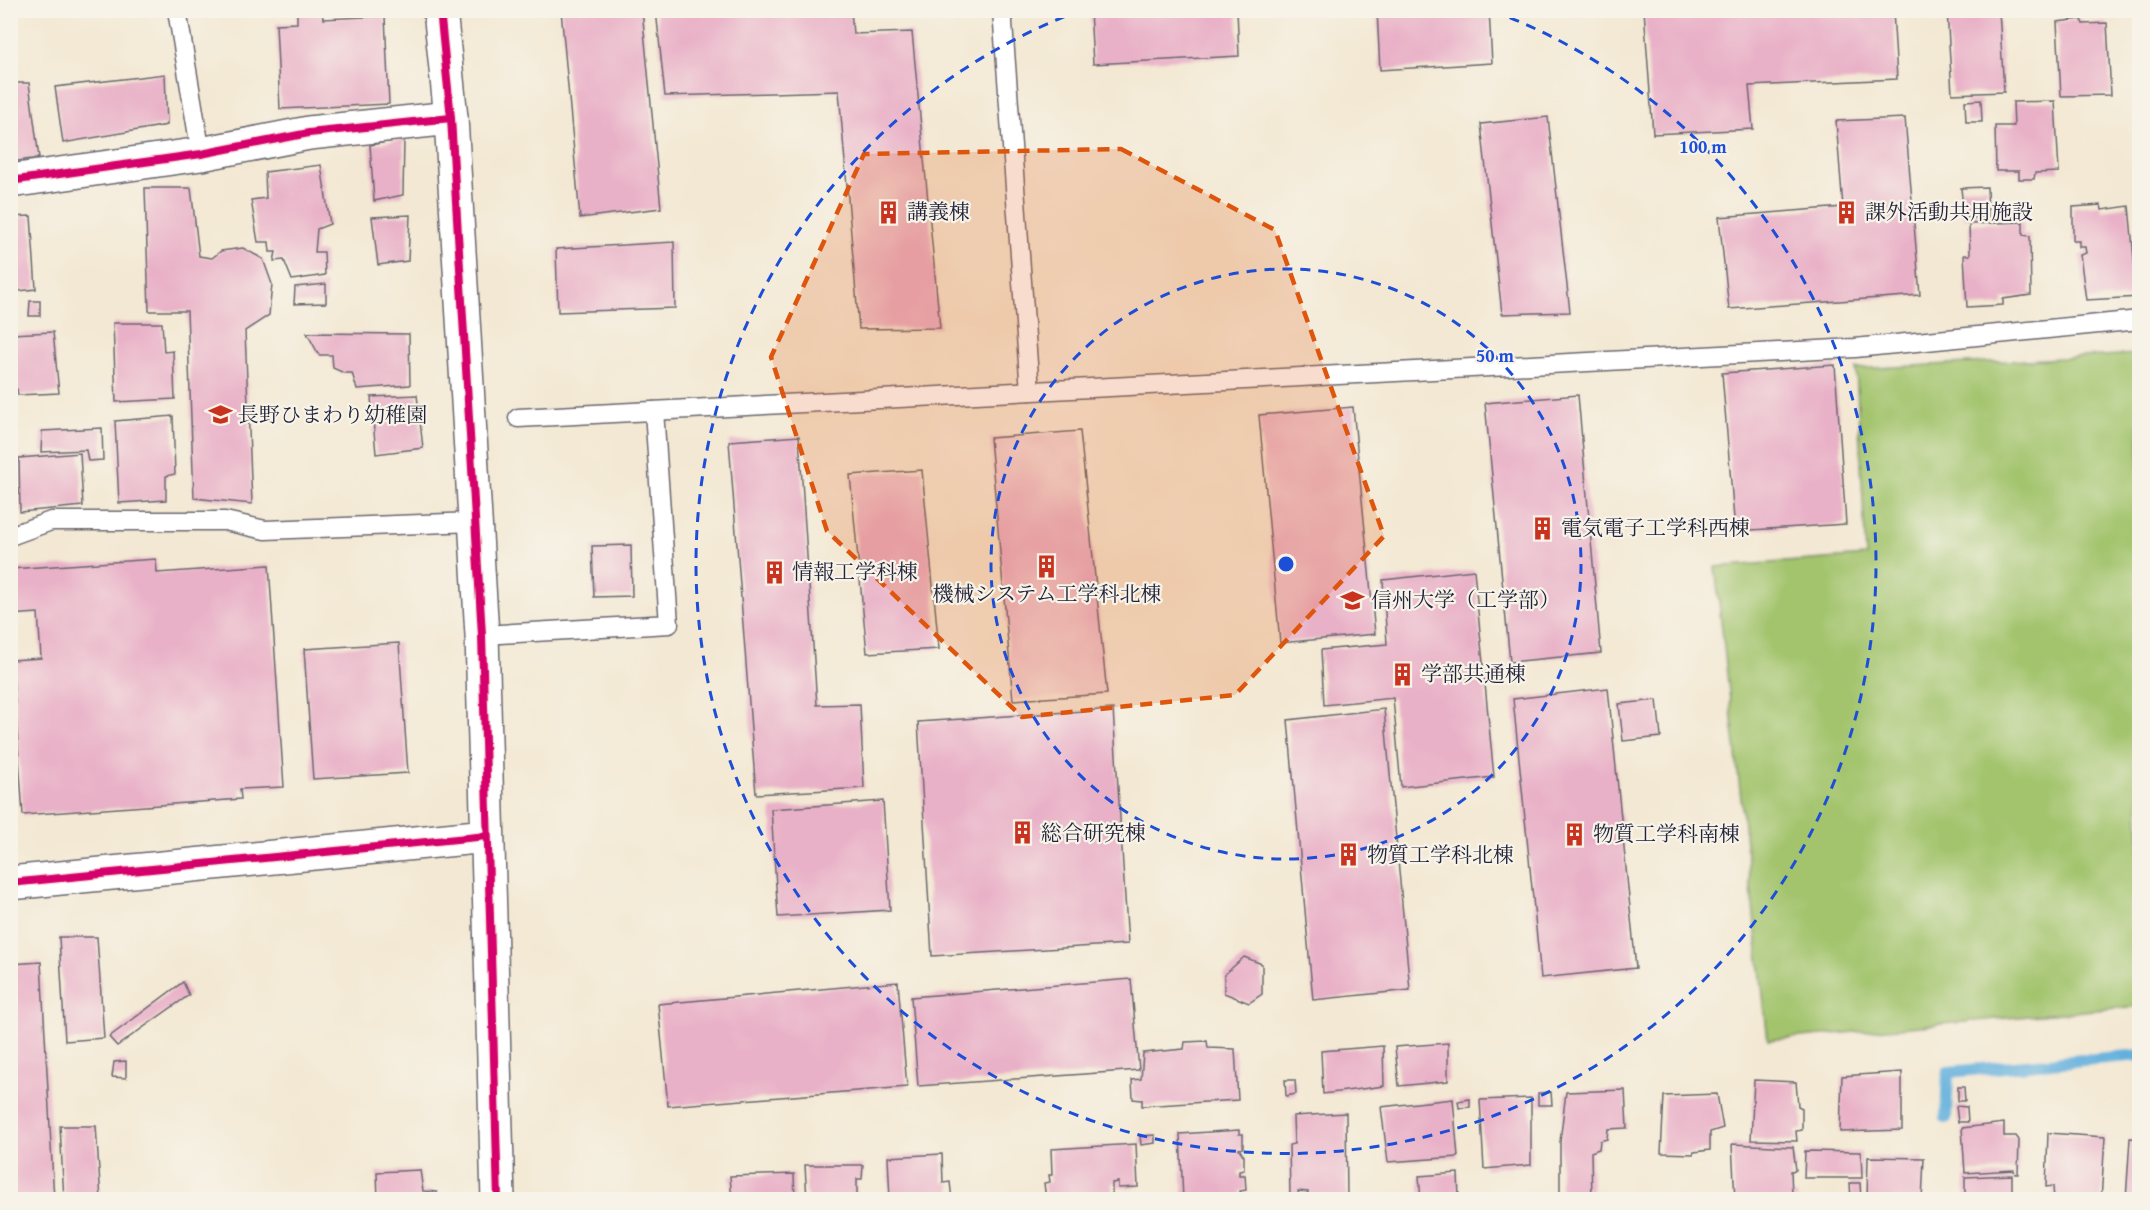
<svg xmlns="http://www.w3.org/2000/svg" width="2150" height="1210" font-family="'Gentium Book Plus','Noto Serif JP',serif">
<rect width="100%" height="100%" fill="#f7f3e8"/>
<filter id="ink" filterUnits="userSpaceOnUse"><feTurbulence type="fractalNoise" baseFrequency=".0167" numOctaves="2"/><feDisplacementMap in="SourceGraphic" scale="12" xChannelSelector="R" yChannelSelector="G"/><feConvolveMatrix kernelMatrix="1 2 1 2 8 2 1 2 1" color-interpolation-filters="sRGB"/></filter>
<filter id="wash" filterUnits="userSpaceOnUse"><feTurbulence type="fractalNoise" baseFrequency=".008" numOctaves="4" result="noise"/><feDisplacementMap in="SourceGraphic" scale="24" xChannelSelector="R" yChannelSelector="G"/><feGaussianBlur stdDeviation="1.35" result="paint"/><feColorMatrix in="noise" values="0 0 0 0 0 0 0 0 0 0 0 0 0 0 0 0 0 1.4 0 .05"/><feComposite in="paint" operator="in"/></filter>
<g filter="url(#wash)">
<rect width="100%" height="100%" fill="#f3e8d3"/>
<polygon fill="#a3c46d" stroke="#627354" stroke-width="1.5" points="2139,354 2139,1006 1768,1040 1715,567 1866,556 1856,369"/>
<g fill="none" stroke-linecap="round" stroke-linejoin="round">
<polyline stroke="#63b0dd" stroke-width="12" points="1946,1118 1948,1072 2140,1055"/>
</g>
<g id="blocks">
<g fill="#e9b1c7">
<polygon points="322,10 323,19 385,16 389,104 280,109 276,24 297,23 297,11"/>
<polygon points="561,10 642,10 661,208 580,218"/>
<polygon points="656,10 851,10 853,34 912,32 940,328 859,329 839,91 665,96"/>
<polygon points="1090,10 1237,10 1239,56 1093,64"/>
<polygon points="1377,10 1489,10 1492,63 1380,70"/>
<polygon points="1644,10 1893,10 1897,79 1749,86 1753,129 1653,134"/>
<polygon points="1947,10 1999,10 2004,92 1952,94"/>
<polygon points="2081,19 2083,24 2107,23 2111,95 2061,96 2057,22"/>
<polygon points="165,74 167,125 63,143 55,87"/>
<polygon points="10,83 29,83 39,158 10,162"/>
<polygon points="1981,100 1982,122 1966,122 1965,101"/>
<polygon points="2055,101 2059,172 2035,173 2034,179 2019,179 2019,171 1996,171 1995,126 2014,126 2013,102"/>
<polygon points="1548,117 1570,312 1502,314 1481,124"/>
<polygon points="1905,118 1920,295 1729,309 1719,217 1843,207 1836,121"/>
<polygon points="404,139 403,195 374,201 370,145"/>
<polygon points="321,165 330,224 317,229 315,252 324,252 325,275 292,280 284,260 274,261 276,252 270,252 269,242 258,242 251,200 266,198 265,172"/>
<polygon points="1987,187 1988,217 1964,218 1961,188"/>
<polygon points="145,188 191,188 199,256 212,258 221,251 243,248 263,259 272,284 269,315 245,331 252,504 194,498 187,311 149,311"/>
<polygon points="2101,205 2102,210 2129,206 2135,270 2140,270 2140,297 2086,300 2080,255 2086,253 2085,247 2079,247 2079,241 2073,241 2073,207"/>
<polygon points="410,215 408,261 378,265 372,217"/>
<polygon points="31,216 36,289 10,292 10,217"/>
<polygon points="2023,222 2023,235 2030,236 2031,295 2003,299 2003,305 1967,307 1964,255 1970,255 1969,224"/>
<polygon points="674,242 675,308 558,312 556,249"/>
<polygon points="326,284 326,303 294,304 295,287"/>
<polygon points="30,301 40,301 40,316 29,316"/>
<polygon points="113,323 162,323 164,352 173,351 175,399 116,402"/>
<polygon points="53,332 59,393 18,395 17,389 10,390 10,379 13,378 11,334"/>
<polygon points="307,333 409,334 410,385 357,389 352,373 344,373 333,368 332,355 319,355"/>
<polygon points="1835,365 1846,524 1735,531 1722,373"/>
<polygon points="417,395 423,448 376,454 371,397"/>
<polygon points="1578,395 1601,653 1510,662 1485,403"/>
<polygon points="1353,407 1375,634 1280,643 1259,415"/>
<polygon points="173,416 175,474 166,476 166,500 119,503 115,421"/>
<polygon points="102,428 103,460 88,461 86,450 41,452 42,431"/>
<polygon points="1080,431 1107,694 1013,700 990,438"/>
<polygon points="799,436 817,705 860,704 864,788 756,794 729,441"/>
<polygon points="80,453 83,506 20,512 19,458"/>
<polygon points="922,470 939,649 867,653 850,475"/>
<polygon points="631,545 632,596 594,597 592,546"/>
<polygon points="156,559 157,573 269,565 284,787 240,789 241,799 23,815 12,660 41,658 38,613 10,615 10,569"/>
<polygon points="1474,570 1494,777 1401,787 1393,698 1324,705 1321,650 1387,644 1383,580"/>
<polygon points="399,643 408,773 313,779 304,649"/>
<polygon points="1608,688 1636,968 1541,978 1513,699"/>
<polygon points="1657,700 1661,737 1623,741 1619,704"/>
<polygon points="1113,709 1128,944 932,956 918,722"/>
<polygon points="1384,709 1410,990 1313,1000 1288,720"/>
<polygon points="883,801 890,910 778,917 771,809"/>
<polygon points="59,937 97,937 104,1038 65,1041"/>
<polygon points="1244,957 1262,964 1262,994 1249,1003 1224,993 1224,975"/>
<polygon points="41,962 54,1200 10,1200 10,964"/>
<polygon points="1131,979 1139,1070 918,1086 911,997"/>
<polygon points="183,982 189,995 117,1046 109,1037"/>
<polygon points="898,982 907,1087 668,1106 658,1004"/>
<polygon points="1207,1041 1208,1048 1235,1049 1238,1100 1142,1106 1142,1100 1133,1099 1132,1080 1141,1079 1143,1053 1184,1049 1185,1042"/>
<polygon points="1448,1043 1448,1081 1399,1086 1395,1047"/>
<polygon points="1383,1046 1384,1086 1323,1094 1321,1051"/>
<polygon points="126,1061 126,1078 112,1077 114,1062"/>
<polygon points="1902,1072 1902,1130 1840,1132 1842,1076"/>
<polygon points="1285,1080 1295,1080 1296,1094 1286,1096"/>
<polygon points="1754,1080 1796,1082 1798,1106 1802,1108 1802,1130 1796,1131 1797,1141 1751,1140"/>
<polygon points="1958,1087 1964,1087 1965,1101 1958,1101"/>
<polygon points="1625,1090 1627,1128 1608,1129 1607,1139 1600,1141 1599,1149 1591,1152 1592,1200 1560,1200 1560,1142 1566,1092"/>
<polygon points="1551,1092 1552,1105 1538,1105 1538,1093"/>
<polygon points="1717,1094 1723,1128 1710,1132 1710,1150 1694,1152 1693,1154 1661,1153 1664,1096"/>
<polygon points="1531,1098 1531,1165 1484,1169 1480,1100"/>
<polygon points="1453,1099 1458,1157 1388,1162 1381,1107"/>
<polygon points="1470,1099 1470,1107 1459,1108 1458,1101"/>
<polygon points="1956,1106 1967,1107 1968,1122 1958,1122"/>
<polygon points="1346,1113 1347,1198 1317,1200 1315,1197 1308,1198 1308,1192 1298,1191 1299,1195 1290,1196 1289,1145 1294,1144 1293,1116"/>
<polygon points="2004,1123 2004,1136 2016,1136 2019,1140 2018,1174 2015,1174 2014,1170 1965,1173 1962,1128"/>
<polygon points="60,1126 96,1126 101,1200 64,1200"/>
<polygon points="1239,1130 1239,1134 1243,1134 1243,1148 1239,1149 1244,1156 1244,1170 1239,1171 1239,1175 1245,1175 1246,1190 1240,1191 1241,1195 1246,1196 1246,1200 1183,1200 1180,1134"/>
<polygon points="2048,1133 2105,1137 2101,1200 2054,1200 2053,1186 2046,1187"/>
<polygon points="1155,1135 1155,1143 1141,1145 1140,1136"/>
<polygon points="2130,1138 2140,1139 2140,1200 2126,1200"/>
<polygon points="1136,1144 1138,1187 1118,1188 1118,1182 1112,1183 1112,1200 1046,1200 1044,1183 1050,1182 1049,1175 1052,1175 1051,1149"/>
<polygon points="1732,1144 1793,1147 1796,1170 1791,1171 1792,1195 1797,1195 1797,1200 1735,1200"/>
<polygon points="1805,1151 1861,1152 1862,1178 1804,1178"/>
<polygon points="942,1154 943,1183 950,1182 952,1200 890,1200 888,1157"/>
<polygon points="1868,1157 1924,1158 1922,1200 1867,1200"/>
<polygon points="805,1165 863,1165 862,1179 857,1179 857,1200 807,1200"/>
<polygon points="420,1170 423,1191 437,1192 438,1200 378,1200 377,1172"/>
<polygon points="1458,1173 1459,1200 1421,1200 1419,1176"/>
<polygon points="794,1174 795,1200 732,1200 730,1176"/>
<polygon points="2012,1175 2012,1200 1965,1200 1965,1177"/>
<polygon points="1850,1183 1860,1183 1861,1200 1851,1200"/>
</g>
</g>
</g>
<g filter="url(#ink)">
<use href="#blocks" fill-opacity="0" stroke="#6b6770" stroke-width="1.5"/>
<g fill="none" stroke-linecap="round" stroke-linejoin="round">
<defs>
<g id="service">
<polyline points="177,10 201,154"/>
<polyline points="1002,10 1030,391"/>
<polyline points="518,418 1855,348 2140,320"/>
<polyline points="10,536 51,521 225,521 265,530 474,522"/>
<polyline points="482,635 669,624 654,411"/>
</g>
<polyline id="minor" points="10,181 201,154 309,133 451,118"/>
<g id="tertiary">
<polyline points="440,10 451,118 482,635 498,1200"/>
<polyline points="10,883 487,836"/>
</g>
</defs>
<use href="#service" stroke="#6b6770" stroke-width="21"/>
<use href="#minor" stroke="#6b6770" stroke-width="36"/>
<use href="#tertiary" stroke="#6b6770" stroke-width="36"/>
<use href="#service" stroke="#fff" stroke-width="18"/>
<use href="#minor" stroke="#fff" stroke-width="33"/>
<use href="#tertiary" stroke="#fff" stroke-width="33"/>
<defs>
<g id="cycleway">
<polyline points="440,10 451,118 482,635 498,1200"/>
<polyline points="10,181 201,154 309,133 451,118"/>
<polyline points="10,883 487,836"/>
</g>
</defs>
<use href="#cycleway" stroke="#f7f3e8" stroke-width="11"/>
<use href="#cycleway" stroke="#d6006c" stroke-width="8"/>
</g>
</g>
<path fill="#de560e" fill-opacity="0.2" stroke="#de560e" stroke-width="4.5" stroke-dasharray="12 8" stroke-linejoin="round" d="M1121 149 1275 230 1384 536 1235 695 1022 717 827 531 771 357 864 154Z"/>
<g fill="none" stroke="#1d4ed8" stroke-width="3" stroke-dasharray="10 8">
<circle cx="1286" cy="564" r="295"/>
<path d="M1493 11A590 590 0 1 1 1079 11"/>
</g>
<defs>
<symbol id="building-bare" viewBox="-9 -9 18 18"><path d="M-4-6H4V6H1V3H-1V6H-4ZM-2.5-4.3h1.7v1.8h-1.7ZM.8-4.3h1.7v1.8H.8ZM-2.5-1h1.7V.8h-1.7ZM.8-1h1.7V.8H.8Z" fill="#c8321e" stroke="#f7f3e8" stroke-width="2.5" paint-order="stroke"/></symbol>
<symbol id="school-bare" viewBox="-9 -9 18 18"><path d="M0-5L7-2L0 1L-7-2ZM-4 1L0 2.5L4 1V4Q0 6-4 4Z" fill="#c8321e" stroke="#f7f3e8" stroke-width="2.5" paint-order="stroke"/></symbol>
<symbol id="university-bare" viewBox="-9 -9 18 18"><path d="M0-5L7-2L0 1L-7-2ZM-4 1L0 2.5L4 1V4Q0 6-4 4Z" fill="#c8321e" stroke="#f7f3e8" stroke-width="2.5" paint-order="stroke"/></symbol>
</defs>
<g fill-rule="evenodd">
<use href="#building-bare" x="872" y="196" width="33" height="33"/>
<use href="#building-bare" x="1830" y="196" width="33" height="33"/>
<use href="#school-bare" x="204" y="398" width="33" height="33"/>
<use href="#building-bare" x="1526" y="512" width="33" height="33"/>
<use href="#building-bare" x="1030" y="550" width="33" height="33"/>
<use href="#building-bare" x="758" y="556" width="33" height="33"/>
<use href="#university-bare" x="1336" y="584" width="33" height="33"/>
<use href="#building-bare" x="1386" y="658" width="33" height="33"/>
<use href="#building-bare" x="1006" y="816" width="33" height="33"/>
<use href="#building-bare" x="1558" y="818" width="33" height="33"/>
<use href="#building-bare" x="1332" y="838" width="33" height="33"/>
</g>
<g text-anchor="middle" stroke-width="4.5" stroke-linejoin="round" paint-order="stroke">
<g font-size="21" fill="#22223b" stroke="#f7f3e8" text-anchor="start">
<text x="907" y="219">講義棟</text>
<text x="1865" y="219">課外活動共用施設</text>
<text x="238" y="422">長野ひまわり幼稚園</text>
<text x="1561" y="535">電気電子工学科西棟</text>
<text x="792" y="579">情報工学科棟</text>
<text x="1047" y="601" text-anchor="middle">機械システム工学科北棟</text>
<text x="1371" y="607">信州大学（工学部）</text>
<text x="1421" y="681">学部共通棟</text>
<text x="1041" y="840">総合研究棟</text>
<text x="1593" y="841">物質工学科南棟</text>
<text x="1367" y="862">物質工学科北棟</text>
</g>
</g>
<circle cx="1286" cy="564" r="9" fill="#1d4ed8" stroke="#f7f3e8" stroke-width="3"/>
<g font-size="18" text-anchor="middle" font-weight="bold" fill="#1d4ed8" stroke="#f7f3e8" stroke-width="4.5" stroke-linejoin="round" paint-order="stroke">
<text x="1703" y="153">100 m</text>
<text x="1495" y="362">50 m</text>
</g>
<rect width="2150" height="1210" fill="none" stroke="#f7f3e8" stroke-width="36"/>
</svg>
